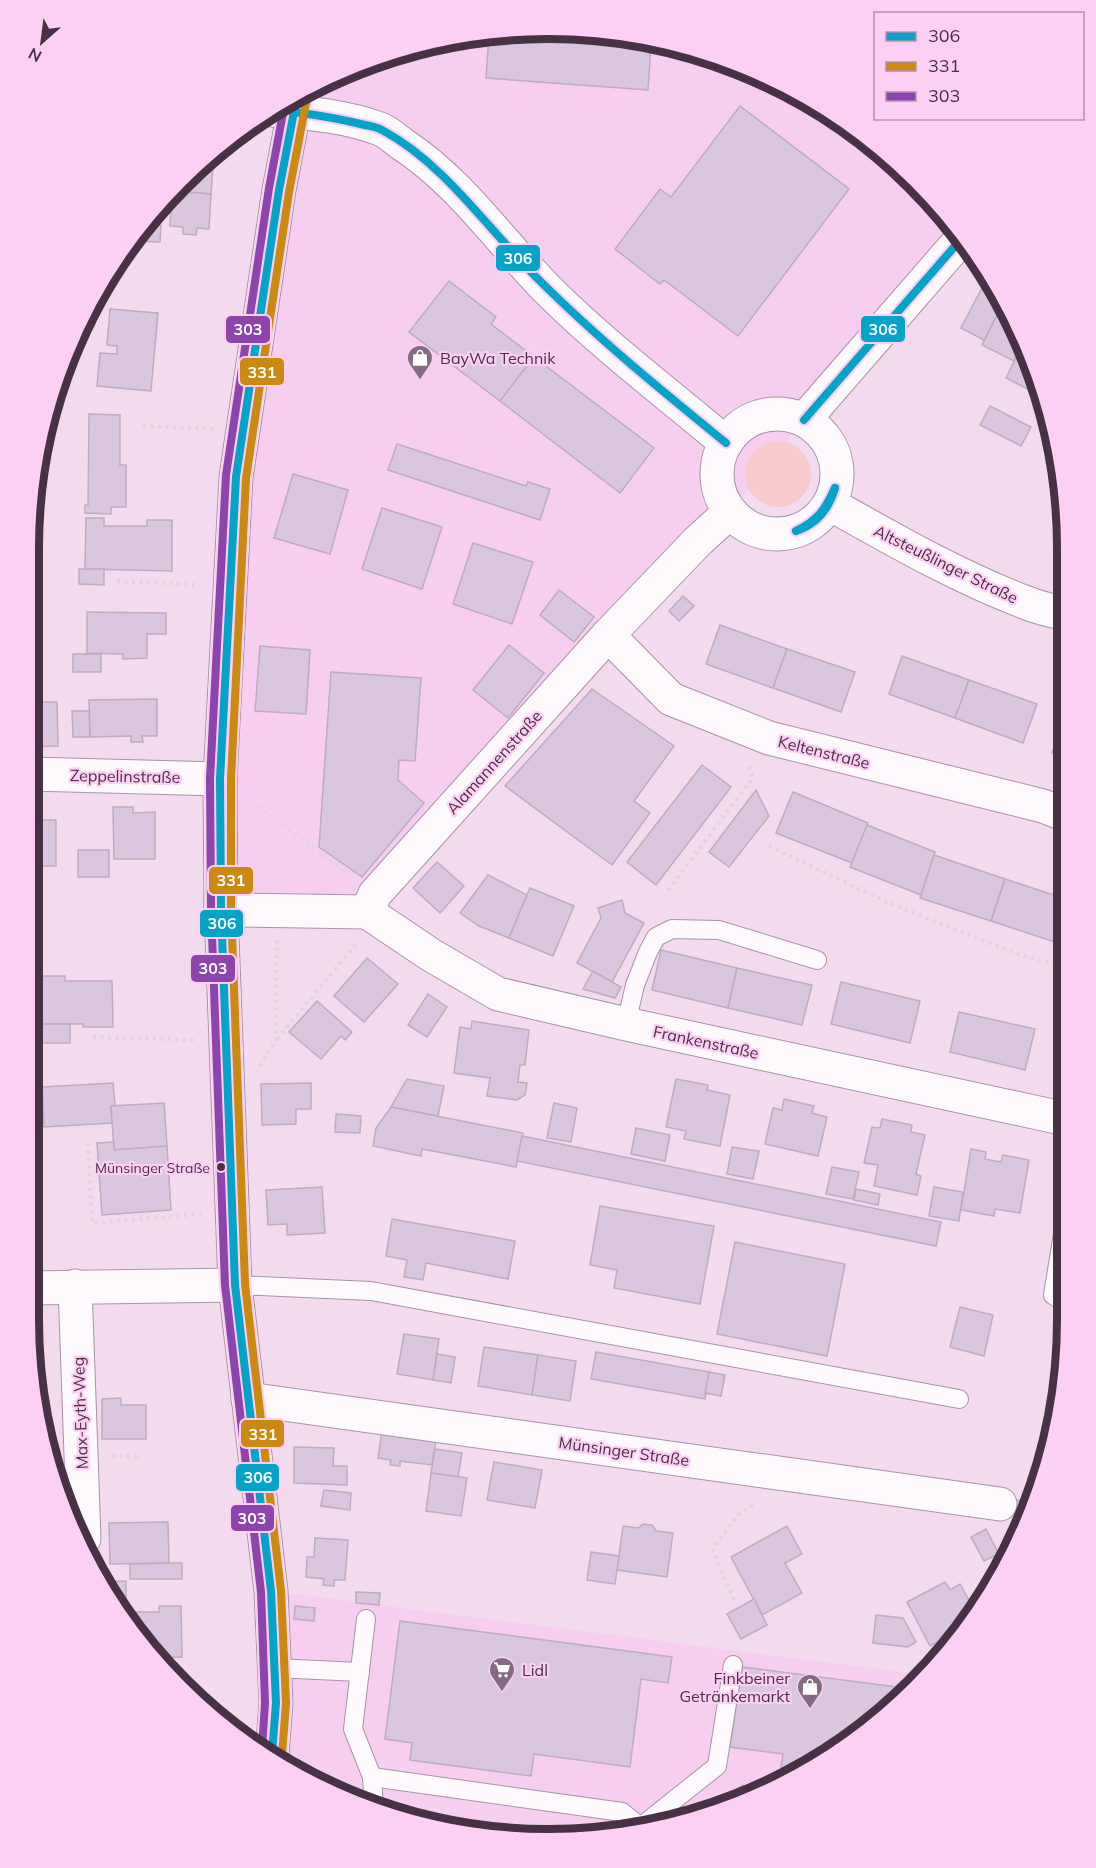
<svg xmlns="http://www.w3.org/2000/svg" width="1096" height="1868" font-family="Mulish,sans-serif">
<rect width="100%" height="100%" fill="#f4daef"/>
<g fill="#f7cef0">
<polygon points="539,29 650,39 747,68 837,116 938,205 963,240 804,420 730,512 375,894 221,908 236,477 297,96 350,68 447,38"/>
<polygon points="271,1591 918,1674 864,1732 715,1812 548,1839 381,1812 272,1754"/>
</g>
<circle fill="#f7cbcd" cx="778" cy="474" r="33"/>
<g fill="#dac6de" stroke="#beacc0" stroke-width="1.5">
<polygon points="489,34 651,45 648,90 486,78"/>
<polygon points="740,106 849,189 738,336 664,280 660,284 615,249 660,189 671,197"/>
<polygon points="214,154 211,194 172,191 181,180"/>
<polygon points="172,191 211,194 209,229 197,228 196,235 183,234 183,227 170,226"/>
<polygon points="145,224 161,224 160,242 136,241 136,235"/>
<polygon points="449,281 496,317 491,324 534,357 500,401 409,332"/>
<polygon points="985,282 998,289 1004,302 984,340 961,328"/>
<polygon points="1004,302 1020,342 1018,346 1021,347 1014,361 982,345"/>
<polygon points="110,309 158,313 151,391 97,386 100,353 117,354 117,346 107,345"/>
<polygon points="1020,342 1043,397 1006,378 1021,347 1018,346"/>
<polygon points="534,357 654,448 620,493 500,401"/>
<polygon points="990,406 1031,427 1021,446 980,425"/>
<polygon points="89,414 120,415 120,465 126,465 126,507 111,507 111,514 85,513 85,505 88,505"/>
<polygon points="397,444 526,486 528,482 550,489 540,520 388,470"/>
<polygon points="293,474 348,490 330,554 274,538"/>
<polygon points="382,508 442,527 422,589 362,569"/>
<polygon points="86,518 104,518 104,526 147,526 147,520 172,520 172,571 85,569"/>
<polygon points="473,543 533,562 512,624 453,604"/>
<polygon points="79,569 104,569 104,585 79,584"/>
<polygon points="559,590 594,617 574,642 540,615"/>
<polygon points="683,596 694,606 679,621 669,611"/>
<polygon points="87,612 166,613 166,634 147,634 147,658 123,659 123,654 87,653"/>
<polygon points="720,625 787,649 773,688 706,664"/>
<polygon points="509,645 544,673 508,718 473,690"/>
<polygon points="260,646 310,650 306,714 255,711"/>
<polygon points="787,649 855,672 841,712 773,688"/>
<rect x="73" y="654" width="28" height="18"/>
<polygon points="902,656 969,680 955,718 889,694"/>
<polygon points="331,672 421,678 415,761 399,760 398,780 424,803 362,877 319,847"/>
<polygon points="969,680 1037,704 1023,743 955,718"/>
<polygon points="592,689 674,746 634,801 650,813 612,865 505,786"/>
<polygon points="157,699 157,736 142,736 143,742 131,742 131,736 90,737 89,700"/>
<polygon points="29,702 57,702 58,746 29,747"/>
<polygon points="72,711 89,711 90,737 73,737"/>
<polygon points="1066,714 1066,758 1052,753"/>
<polygon points="702,765 731,787 656,885 627,862"/>
<polygon points="756,790 769,816 729,867 709,852"/>
<polygon points="793,792 868,823 852,863 776,833"/>
<polygon points="113,807 133,807 133,813 155,812 155,859 114,859"/>
<rect x="29" y="820" width="27" height="46"/>
<polygon points="867,825 935,852 921,895 850,867"/>
<rect x="78" y="850" width="31" height="27"/>
<polygon points="934,855 1005,879 991,921 920,898"/>
<polygon points="437,862 464,886 440,913 413,888"/>
<polygon points="488,875 527,895 509,938 479,926 460,913"/>
<polygon points="1005,879 1066,899 1066,929 1061,944 991,921"/>
<polygon points="530,888 574,906 553,956 509,938"/>
<polygon points="622,900 625,913 644,923 612,982 577,963 601,918 598,908"/>
<polygon points="661,950 737,968 728,1008 652,990"/>
<polygon points="367,958 398,984 364,1022 334,996"/>
<polygon points="737,968 812,985 802,1025 728,1008"/>
<polygon points="593,971 621,987 615,998 583,989"/>
<polygon points="40,976 65,976 65,981 112,981 113,1027 83,1027 83,1024 41,1024"/>
<polygon points="841,982 920,1001 910,1043 831,1024"/>
<polygon points="428,994 447,1007 427,1037 408,1025"/>
<polygon points="317,1001 352,1032 345,1040 341,1036 321,1059 289,1032"/>
<polygon points="959,1012 1035,1029 1025,1070 950,1052"/>
<polygon points="472,1021 529,1030 525,1065 520,1065 518,1082 527,1083 525,1095 517,1100 487,1096 490,1078 454,1073 460,1027 471,1029"/>
<rect x="41" y="1024" width="29" height="19"/>
<polygon points="407,1079 444,1086 438,1116 391,1107"/>
<polygon points="676,1079 708,1085 707,1090 730,1095 720,1146 684,1139 686,1131 666,1127"/>
<polygon points="113,1083 115,1105 111,1106 112,1123 44,1127 42,1087"/>
<polygon points="311,1083 311,1109 296,1109 296,1124 262,1125 261,1084"/>
<polygon points="784,1099 814,1106 812,1113 827,1117 818,1156 765,1144 773,1108 782,1110"/>
<polygon points="164,1103 167,1146 114,1150 111,1106"/>
<polygon points="554,1103 577,1108 571,1142 547,1138"/>
<polygon points="391,1107 523,1133 516,1167 422,1149 421,1156 373,1146 376,1128"/>
<polygon points="336,1114 361,1116 360,1133 335,1132"/>
<polygon points="882,1119 912,1125 911,1132 925,1135 916,1174 921,1176 917,1195 874,1186 878,1165 864,1163 872,1127 880,1128"/>
<polygon points="636,1128 670,1135 665,1161 631,1154"/>
<polygon points="522,1136 941,1222 936,1246 517,1161"/>
<polygon points="114,1142 114,1150 167,1146 171,1210 102,1215 97,1143"/>
<polygon points="732,1147 759,1151 753,1179 727,1174"/>
<polygon points="971,1149 986,1152 985,1159 1001,1162 1003,1155 1029,1160 1020,1213 995,1209 994,1216 961,1210"/>
<polygon points="832,1167 859,1172 853,1199 826,1194"/>
<polygon points="322,1187 325,1233 287,1235 287,1224 268,1225 266,1190"/>
<polygon points="934,1187 963,1192 959,1221 929,1216"/>
<polygon points="856,1189 880,1194 878,1205 854,1200"/>
<polygon points="600,1206 714,1226 700,1304 614,1288 617,1270 590,1265"/>
<polygon points="392,1219 515,1241 508,1279 426,1263 423,1280 404,1277 407,1260 386,1256"/>
<polygon points="735,1242 845,1264 827,1356 717,1334"/>
<polygon points="960,1307 993,1315 984,1356 950,1347"/>
<polygon points="404,1334 439,1339 433,1380 397,1374"/>
<polygon points="484,1347 538,1355 532,1395 478,1386"/>
<polygon points="596,1352 709,1372 705,1399 591,1379"/>
<polygon points="437,1354 455,1357 451,1383 433,1380"/>
<polygon points="538,1355 576,1361 570,1401 532,1395"/>
<polygon points="709,1372 725,1375 721,1396 705,1393"/>
<polygon points="121,1398 121,1405 146,1405 146,1439 102,1439 102,1399"/>
<polygon points="382,1431 436,1439 432,1465 400,1461 400,1466 390,1465 391,1460 378,1458"/>
<polygon points="294,1447 334,1448 333,1466 347,1466 347,1485 294,1483"/>
<polygon points="435,1449 462,1453 458,1477 431,1473"/>
<polygon points="494,1462 542,1470 535,1508 487,1500"/>
<polygon points="431,1473 467,1478 461,1516 426,1511"/>
<polygon points="324,1490 351,1493 350,1510 321,1506"/>
<polygon points="1006,1498 1032,1503 1025,1518 1003,1514"/>
<polygon points="168,1522 169,1563 110,1564 109,1523"/>
<polygon points="643,1524 652,1525 656,1531 673,1533 667,1577 617,1570 623,1526 638,1528"/>
<polygon points="787,1526 802,1554 785,1563 802,1593 762,1615 731,1557"/>
<polygon points="986,1529 999,1554 984,1561 971,1537"/>
<polygon points="315,1538 348,1540 345,1580 334,1580 334,1586 323,1585 324,1579 306,1577 307,1557 314,1557"/>
<polygon points="591,1552 619,1556 615,1584 587,1580"/>
<polygon points="169,1563 182,1563 182,1579 130,1579 130,1564"/>
<polygon points="126,1581 126,1612 123,1612 107,1582"/>
<polygon points="945,1582 950,1590 960,1584 976,1613 960,1630 930,1646 907,1602"/>
<polygon points="356,1592 380,1593 379,1605 356,1603"/>
<polygon points="754,1599 767,1625 741,1639 727,1614"/>
<polygon points="159,1606 181,1606 182,1657 157,1658 136,1636 123,1612 159,1612"/>
<polygon points="295,1606 315,1608 314,1621 294,1619"/>
<polygon points="876,1615 903,1618 916,1642 908,1647 873,1643"/>
<polygon points="400,1621 672,1657 668,1683 641,1679 630,1767 534,1754 531,1776 410,1760 412,1743 385,1739"/>
<polygon points="742,1667 905,1688 864,1732 785,1775 781,1768 783,1754 730,1747"/>
<polygon points="743,1785 748,1794 715,1812 695,1815"/>
</g>
<g fill="none" stroke-linecap="round" stroke-linejoin="round">
<defs>
<g id="service">
<polyline points="626,1024 635,985 648,952 656,937 672,929 719,930 817,960"/>
<polyline points="1066,1215 1053,1295 1066,1303"/>
<polyline points="235,1285 371,1291 959,1399"/>
<polyline points="366,1619 353,1729 372,1777 374,1808"/>
<polyline points="274,1668 360,1672"/>
<polyline points="372,1777 622,1812 638,1825"/>
<polyline points="644,1824 717,1766 733,1665"/>
</g>
<g id="minor">
<polyline points="608,635 671,699 769,738 1043,806 1066,815"/>
<polyline points="29,774 220,779"/>
<polyline points="221,908 240,910 367,912 375,894 608,635 698,541 730,512"/>
<polyline points="367,912 431,955 498,994 626,1024 1066,1119"/>
<polyline points="75,1286 84,1539"/>
<polyline points="29,1288 235,1285"/>
<polyline points="248,1399 1000,1504"/>
</g>
<g id="tertiary">
<path d="M272 110C307 113 346 116 380 129 388 132 395 139 402 144 462 183 502 245 553 295 607 348 668 394 726 443"/>
<circle cx="777" cy="474" r="60"/>
<polyline points="804,420 962,238"/>
<path d="M830 504C894 540 958 577 1027 603 1039 608 1053 611 1066 614"/>
<polyline points="272,1754 276,1703 271,1591 235,1285 221,908 220,779 236,477 279,190 297,96"/>
</g>
</defs>
<use href="#service" stroke="#a893a5" stroke-width="20"/>
<use href="#minor" stroke="#a893a5" stroke-width="35"/>
<use href="#tertiary" stroke="#a893a5" stroke-width="35"/>
<g stroke="#ded6dc" stroke-width="4" stroke-dasharray="3 4.5" stroke-linecap="butt">
<polyline points="143,426 213,429"/>
<polyline points="117,581 200,585"/>
<polyline points="252,802 350,875"/>
<polyline points="769,846 882,900 1017,954 1066,967"/>
<polyline points="668,890 753,778 748,763"/>
<polyline points="93,1037 195,1040"/>
<polyline points="277,1039 356,944"/>
<polyline points="260,1066 276,1040 277,940"/>
<polyline points="88,1143 92,1223 201,1214"/>
<polyline points="29,1148 33,1159 33,1208 37,1257"/>
<polyline points="112,1456 142,1457"/>
<polyline points="734,1600 721,1571 713,1548 740,1513 757,1503"/>
</g>
<use href="#service" stroke="#fdf9fd" stroke-width="18"/>
<use href="#minor" stroke="#fdf9fd" stroke-width="33"/>
<use href="#tertiary" stroke="#fdf9fd" stroke-width="33"/>
<defs>
<g id="bus-1">
<path d="M293 112C317 115 341 119 365 125 371 126 377 127 382 130 444 163 488 229 537 278 596 337 661 390 726 443"/>
<polyline points="804,420 962,238"/>
<path d="M796 531C818 520 825 510 835 488"/>
<path d="M796 531C817 524 829 509 835 488"/>
<polyline points="272,1754 276,1703 271,1591 235,1285 221,908 220,779 236,477 279,190 297,96"/>
</g>
<polyline id="bus-2" points="282,1755 286,1703 281,1591 245,1284 231,908 231,779 246,478 289,192 307,98"/>
<polyline id="bus-3" points="262,1748 265,1703 261,1592 225,1285 211,908 210,779 226,475 269,188 285,102"/>
</defs>
<use href="#bus-1" stroke="#fecff5" stroke-width="12"/>
<use href="#bus-2" stroke="#fecff5" stroke-width="12"/>
<use href="#bus-3" stroke="#fecff5" stroke-width="12"/>
<use href="#bus-1" stroke="#04a3c7" stroke-width="8"/>
<use href="#bus-2" stroke="#cb8911" stroke-width="8"/>
<use href="#bus-3" stroke="#8e44ad" stroke-width="8"/>
</g>
<defs>
<symbol id="shop-pin" viewBox="-11 -11 22 30"><path d="M0 17L-7.5 6A9.5 9.5 0 1 1 7.5 6Z" fill="#846c80" stroke="#fecff5"/><path d="M-5-2.5h2.3a2.7 3.5 0 0 1 5.4 0H5L5.5 6h-11ZM-1.5-2.5h3a1.5 2.3 0 0 0-3 0Z" fill="#fff"/></symbol>
<symbol id="supermarket-pin" viewBox="-11 -11 22 30"><path d="M0 17L-7.5 6A9.5 9.5 0 1 1 7.5 6Z" fill="#846c80" stroke="#fecff5"/><path d="M-6-5.5h2.5l.6 2H6L4.5 2H-2.5L-4.4-4H-6ZM-1.5 3.2a1.3 1.3 0 1 0 .1 0ZM3 3.2a1.3 1.3 0 1 0 .1 0Z" fill="#fff"/></symbol>
</defs>
<g fill-rule="evenodd">
<use href="#shop-pin" x="405" y="343" width="30" height="40"/>
<use href="#supermarket-pin" x="487" y="1655" width="30" height="40"/>
<use href="#shop-pin" x="795" y="1672" width="30" height="40"/>
</g>
<circle fill="#483144" stroke="#fecff5" stroke-width="2" cx="221" cy="1167" r="5"/>
<g text-anchor="middle" stroke-width="4.5" stroke-linejoin="round" paint-order="stroke">
<g font-size="14" fill="#483144" stroke="#fecff5" text-anchor="end">
<text x="210" y="1173">Münsinger Straße</text>
</g>
<g font-size="16" fill="#483144" stroke="#fecff5" text-anchor="start">
<text x="440" y="364">BayWa Technik</text>
<text x="522" y="1676">Lidl</text>
<text x="790" y="1684" text-anchor="end">Finkbeiner<tspan x="790" dy="18">Getränkemarkt</tspan></text>
</g>
<g font-size="16" fill="#483144" stroke="#fecff5">
<text transform="translate(946 564) rotate(26)" y="6">Altsteußlinger Straße</text>
<text transform="translate(824 752) rotate(14)" y="6">Keltenstraße</text>
<text transform="translate(494 762) rotate(-48)" y="6">Alamannenstraße</text>
<text transform="translate(125 776) rotate(1)" y="6">Zeppelinstraße</text>
<text transform="translate(706 1042) rotate(12)" y="6">Frankenstraße</text>
<text transform="translate(80 1413) rotate(-92)" y="6">Max-Eyth-Weg</text>
<text transform="translate(624 1451) rotate(8)" y="6">Münsinger Straße</text>
</g>
</g>
<path d="M0 0H1096V1868H0ZM548 39H548A509 509 0 0 1 1057 548V1320A509 509 0 0 1 548 1829H548A509 509 0 0 1 39 1320V548A509 509 0 0 1 548 39Z" fill="#fecff5" fill-rule="evenodd"/>
<path fill="none" stroke="#483144" stroke-width="8" d="M548 39H548A509 509 0 0 1 1057 548V1320A509 509 0 0 1 548 1829H548A509 509 0 0 1 39 1320V548A509 509 0 0 1 548 39Z"/>
<g stroke="#fecff5" stroke-width="2">
<rect x="495" y="244" width="46" height="28" rx="6" fill="#04a3c7"/>
<rect x="860" y="315" width="46" height="28" rx="6" fill="#04a3c7"/>
<rect x="225" y="315" width="46" height="29" rx="6" fill="#8e44ad"/>
<rect x="239" y="357" width="46" height="29" rx="6" fill="#cb8911"/>
<rect x="208" y="866" width="46" height="29" rx="6" fill="#cb8911"/>
<rect x="199" y="909" width="45" height="29" rx="6" fill="#04a3c7"/>
<rect x="190" y="954" width="46" height="29" rx="6" fill="#8e44ad"/>
<rect x="240" y="1419" width="45" height="29" rx="6" fill="#cb8911"/>
<rect x="235" y="1463" width="45" height="29" rx="6" fill="#04a3c7"/>
<rect x="230" y="1504" width="45" height="28" rx="6" fill="#8e44ad"/>
</g>
<g font-size="16" text-anchor="middle" font-weight="bold" fill="#fff">
<text x="518" y="264">306</text>
<text x="883" y="335">306</text>
<text x="248" y="335">303</text>
<text x="262" y="378">331</text>
<text x="231" y="886">331</text>
<text x="222" y="929">306</text>
<text x="213" y="974">303</text>
<text x="263" y="1440">331</text>
<text x="258" y="1483">306</text>
<text x="252" y="1524">303</text>
</g>
<rect x="874" y="12" width="210" height="108" fill="#fecff5" stroke="#b590ae" stroke-width="1.5"/>
<rect x="886" y="32" width="30" height="9" fill="#04a3c7" stroke="#b590ae" stroke-width="1.5"/>
<text x="928" y="42" font-size="18" fill="#483144">306</text>
<rect x="886" y="62" width="30" height="9" fill="#cb8911" stroke="#b590ae" stroke-width="1.5"/>
<text x="928" y="72" font-size="18" fill="#483144">331</text>
<rect x="886" y="92" width="30" height="9" fill="#8e44ad" stroke="#b590ae" stroke-width="1.5"/>
<text x="928" y="102" font-size="18" fill="#483144">303</text>
<g transform="translate(42 42) rotate(208)" stroke="#fecff5" stroke-width="4.5" paint-order="stroke">
<path d="M0-4.5L10 22L0 15L-10 22Z" fill="#483144"/>
<text y="-9" font-size="16" font-weight="bold" text-anchor="middle" fill="#483144">N</text>
</g>
</svg>
